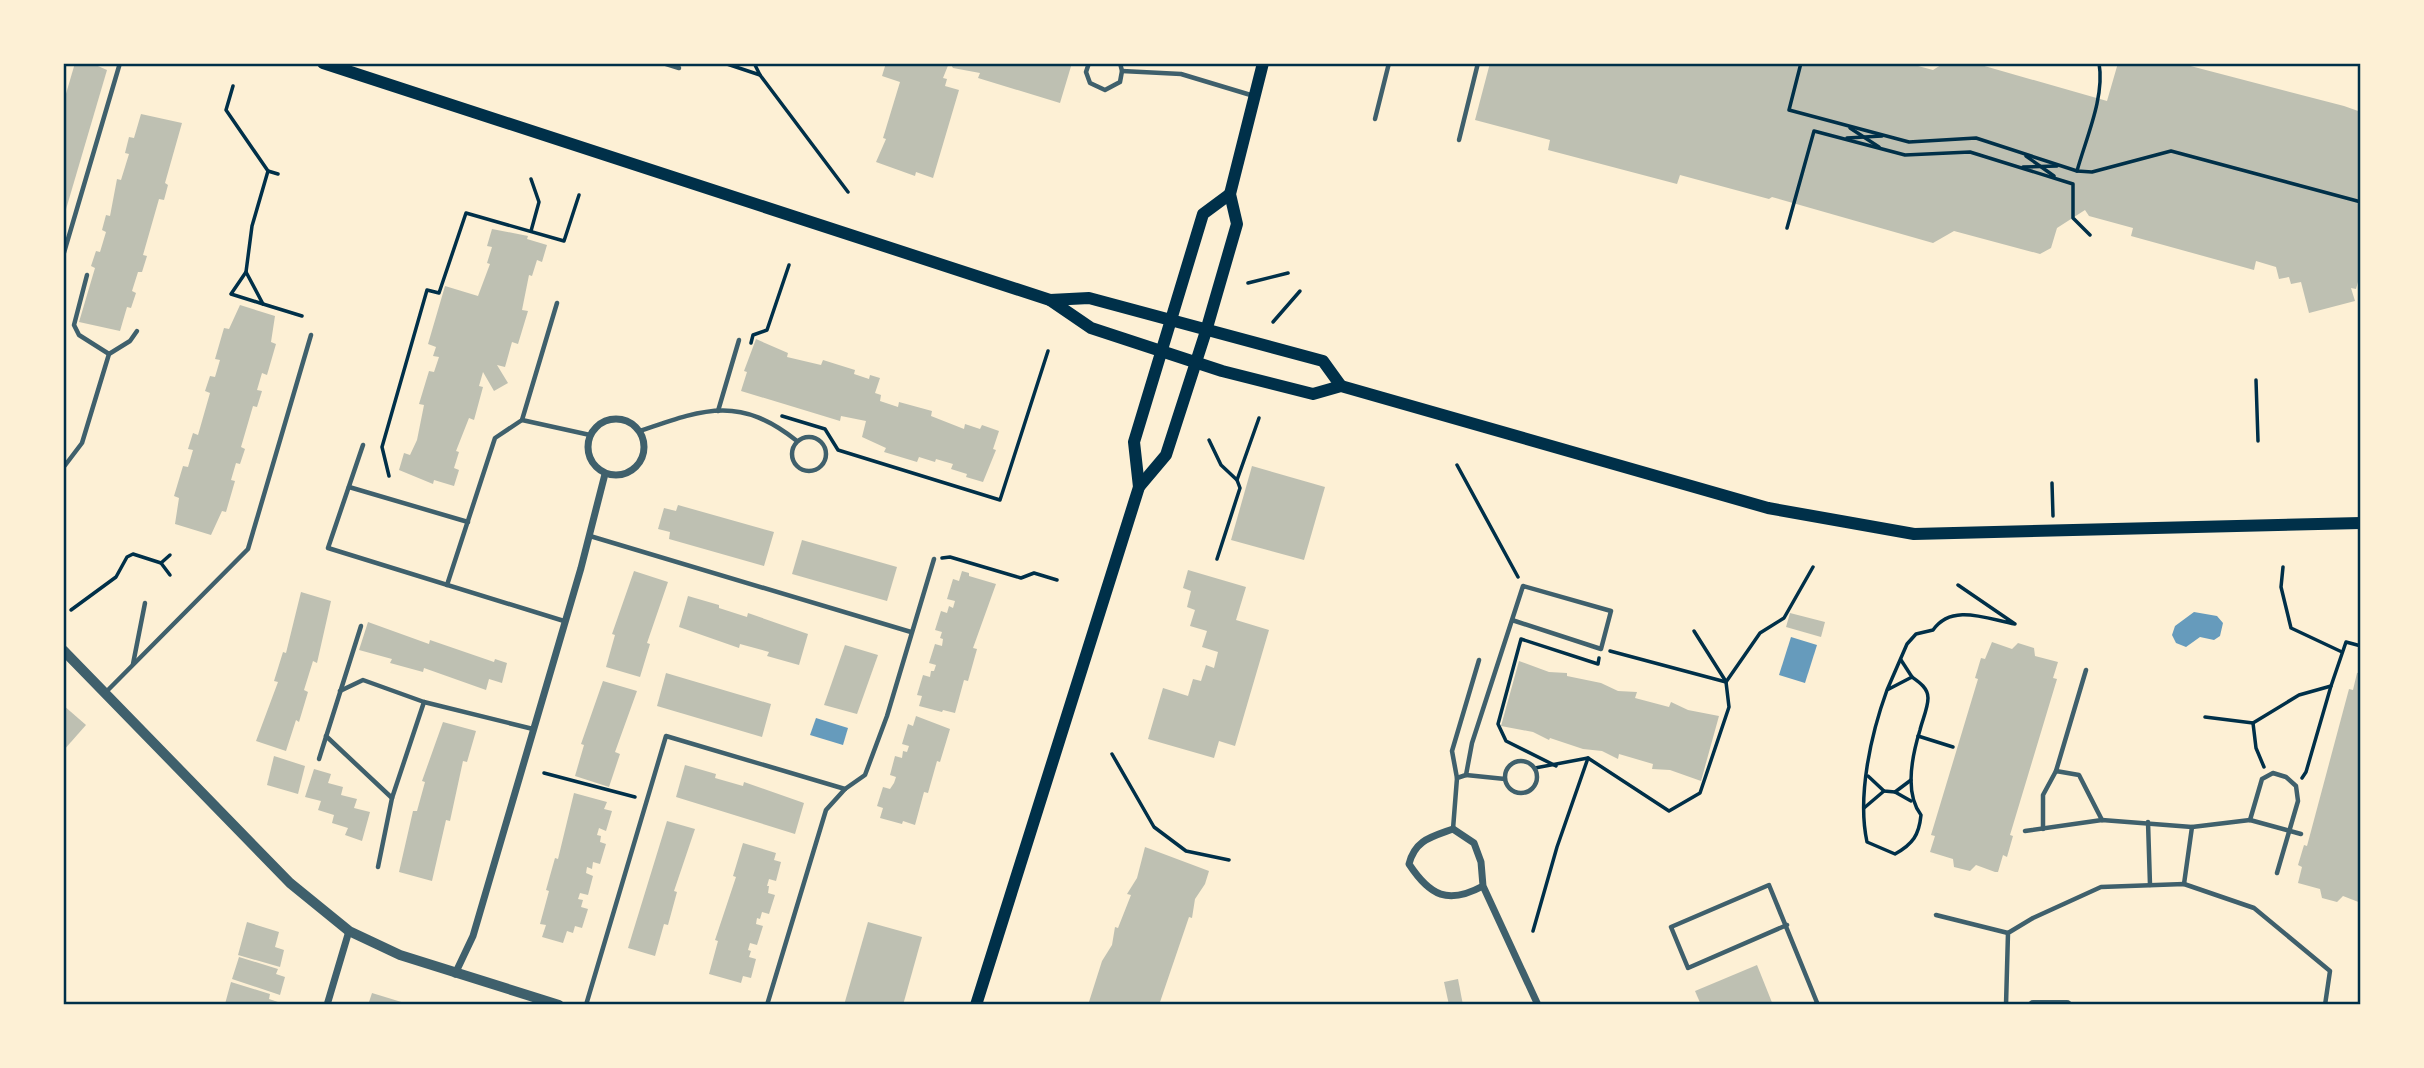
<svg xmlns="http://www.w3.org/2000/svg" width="2424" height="1068" font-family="'Roboto Condensed',sans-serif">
<rect width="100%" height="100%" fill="#fdf0d5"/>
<g fill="#669bbc">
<polygon points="2194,612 2217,616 2223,623 2220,636 2214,640 2200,637 2186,647 2176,643 2172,635 2175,626"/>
<polygon points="1791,637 1817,645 1805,683 1779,675"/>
<polygon points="816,718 848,728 843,745 810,735"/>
</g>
<g fill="#bec0b2">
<polygon points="75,63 91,63 107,70 64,216 63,104"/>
<polygon points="886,63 949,63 943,78 947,79 945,86 959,90 933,178 916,172 915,176 876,162 886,139 883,138 900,82 882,76"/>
<polygon points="950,63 1072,63 1060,103 978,78 980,73 953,68"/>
<polygon points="1490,63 1907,63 1933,70 1944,63 1974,63 2107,101 2118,63 2179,63 2344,106 2361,112 2361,271 2356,289 2351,288 2355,301 2309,313 2301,282 2291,284 2289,277 2279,279 2276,267 2256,261 2254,270 2131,236 2133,228 2089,216 2085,210 2057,228 2051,248 2040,254 1954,231 1933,243 1772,197 1769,199 1680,175 1677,184 1548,150 1550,140 1475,120"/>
<polygon points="141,114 182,123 165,183 168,185 164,200 159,199 143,255 147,256 142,272 138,272 132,291 136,293 131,308 127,307 120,331 79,322 95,268 91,266 96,251 100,252 106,232 102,230 106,215 110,216 117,179 121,180 129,154 125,153 129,137 134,138"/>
<polygon points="492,229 528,236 527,239 547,245 542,262 537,260 532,276 529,275 522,310 528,311 518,344 512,342 505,367 497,365 508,383 494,391 483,372 479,386 483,387 474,420 469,418 456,451 459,452 454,468 459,470 454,486 434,480 433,484 399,470 404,453 410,455 417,440 424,405 419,404 429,371 434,372 439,357 433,356 436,347 428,344 445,286 478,296 490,264 487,263 492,247 487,246"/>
<polygon points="240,305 275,316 271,342 276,344 267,375 262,373 257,390 262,391 257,407 253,406 241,447 245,449 240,464 236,463 231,480 235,481 226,512 222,511 211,535 175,524 179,498 174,496 183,466 188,467 193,450 188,449 193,433 198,435 210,393 205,391 210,376 215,377 220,360 215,359 224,328 229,329"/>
<polygon points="756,339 788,353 787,357 821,365 823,360 855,370 854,374 869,379 870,375 880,378 875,393 881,395 880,401 898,407 899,402 932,411 931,416 964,429 965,424 980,429 982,425 999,431 993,449 996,450 983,482 966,477 967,474 951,469 953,464 936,459 935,462 919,457 917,462 884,452 886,448 862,437 866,421 841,416 840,421 741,391 747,372 744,371"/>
<polygon points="1252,466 1325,487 1304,560 1231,540"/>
<polygon points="678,505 774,532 764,566 669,539 670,532 658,529 664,508 676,511"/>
<polygon points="802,540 897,567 887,601 792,574"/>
<polygon points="1188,570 1246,587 1236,620 1269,630 1235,746 1219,741 1214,758 1148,739 1163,688 1188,696 1193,679 1201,681 1206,665 1214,668 1218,652 1202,647 1207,631 1190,626 1195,610 1187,607 1191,591 1183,588"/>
<polygon points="634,571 668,582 647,643 650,644 640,677 606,667 615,635 612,634"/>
<polygon points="962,571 969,573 969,576 996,584 973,648 977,649 968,681 964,680 955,713 943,710 942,712 919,706 922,696 917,695 923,675 930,677 931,671 934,671 936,665 929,663 935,644 942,646 943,639 940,638 942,632 935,630 941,611 947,613 949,606 953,608 955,601 947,599 953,579 959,581"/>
<polygon points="301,592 331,601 317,663 313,661 304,690 308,692 299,722 296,720 286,751 256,741 278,682 274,681 283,652 286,653"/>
<polygon points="688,596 719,605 719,608 747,617 748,613 808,634 799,665 767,656 769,652 740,644 739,648 679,627"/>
<polygon points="1790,613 1825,622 1821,637 1786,627"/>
<polygon points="368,622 429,644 430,640 494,662 495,659 507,663 502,683 489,679 486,690 424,668 423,672 390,663 392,659 359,650"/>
<polygon points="1992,642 2012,649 2018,643 2034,648 2035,656 2058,662 2053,678 2057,679 2010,835 2013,836 2007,857 2003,855 1998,872 1995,872 1976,865 1970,871 1954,867 1953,859 1930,852 1935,836 1931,835 1978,679 1975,678 1981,658 1985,659"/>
<polygon points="845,645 878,655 857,714 824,705"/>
<polygon points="1519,661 1549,672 1567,673 1567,676 1601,683 1618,691 1637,692 1635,698 1669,707 1671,702 1688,710 1719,716 1701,781 1670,770 1652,769 1653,764 1619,754 1618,759 1602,751 1583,749 1550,738 1549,740 1533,732 1501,726"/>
<polygon points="2361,672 2361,903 2343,896 2337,902 2322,898 2320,889 2298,883 2302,867 2298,865 2304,845 2307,846 2349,689 2353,690 2357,673"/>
<polygon points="666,673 771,704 762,737 657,706"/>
<polygon points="603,681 637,691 615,752 620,754 609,787 575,776 584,745 581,744"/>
<polygon points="63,705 86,725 63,751"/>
<polygon points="916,716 950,729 940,762 937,761 928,793 924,792 915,825 903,821 902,824 880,818 883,808 877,806 883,787 890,789 894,783 896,777 890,775 895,756 902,758 903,751 907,752 909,746 902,744 908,724 913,726"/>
<polygon points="443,722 476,731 467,762 463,761 450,821 446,820 432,881 399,872 413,811 417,811 425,782 422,781"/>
<polygon points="274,756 305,766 298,794 267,785"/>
<polygon points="685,765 716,774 715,778 743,786 744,782 804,803 795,834 676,797"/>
<polygon points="314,769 331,774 328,783 343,787 341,795 357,799 354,808 370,812 362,841 345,835 348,828 332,823 334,815 318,810 321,801 305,797"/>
<polygon points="574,793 607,802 604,809 612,811 606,831 599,828 597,835 601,836 600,842 606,844 600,864 593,862 592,869 587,867 586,873 593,876 588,895 580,893 578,899 583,900 581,907 588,909 582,928 575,926 573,933 567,931 563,943 542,937 546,925 540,924 549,891 546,890 555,858 558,859"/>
<polygon points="667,821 695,829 674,891 677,892 668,925 664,924 655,956 628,948"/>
<polygon points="743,843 776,853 774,860 781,862 776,881 769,879 767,886 769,886 768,893 775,895 769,914 762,912 760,919 757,918 756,924 763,926 757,945 750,943 748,950 751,951 749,957 756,959 751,978 743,976 741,983 709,974 718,941 715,940 736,877 733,876"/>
<polygon points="1145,847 1209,871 1205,884 1195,899 1192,918 1189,917 1159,1005 1088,1005 1102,961 1112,945 1115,927 1118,928 1131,895 1127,894 1137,878"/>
<polygon points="247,922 279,932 275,947 284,950 280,967 238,955"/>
<polygon points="868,922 922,937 903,1005 844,1005"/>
<polygon points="239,957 278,969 276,974 285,977 280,995 232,979"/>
<polygon points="1757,965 1773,1005 1701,1005 1695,991"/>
<polygon points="1458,979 1463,1005 1449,1005 1444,982"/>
<polygon points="231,982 270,994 269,999 278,1002 277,1005 225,1004"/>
<polygon points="372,993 408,1004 408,1005 368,1005"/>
</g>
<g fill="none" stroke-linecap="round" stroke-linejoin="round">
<g stroke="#003049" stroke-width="3.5">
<polyline points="754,63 760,75 848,192"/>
<polyline points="1801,63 1789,110 1909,142 1976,138 2077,171 2092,172 2171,151 2361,202"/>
<polyline points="727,64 760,75"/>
<polyline points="233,86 226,110 268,171 278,174"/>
<polyline points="1850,128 1879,147"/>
<polyline points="1847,138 1882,136"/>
<polyline points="2026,156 2054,176"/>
<polyline points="2023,167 2057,166"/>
<polyline points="268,171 252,226 246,272 263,304 302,316"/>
<path d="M2077 171C2086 138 2105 97 2099 63"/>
<polyline points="531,179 539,202 531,231"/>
<polyline points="1787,228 1814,131 1905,155 1970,152 2073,184 2073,218 2090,235"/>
<polyline points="246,272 231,294 263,304"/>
<polyline points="1248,283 1288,273"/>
<polyline points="1273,322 1300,291"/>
<polyline points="751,343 753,335 767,330 789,265"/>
<polyline points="2256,380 2258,441"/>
<polyline points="782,416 825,429 838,450 1000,500 1048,351"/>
<polyline points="1209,440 1221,465 1237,480 1259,418"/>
<polyline points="1457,465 1518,577"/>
<polyline points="389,476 382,447 427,290 439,293 466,213 564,241 579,195"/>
<polyline points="2052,483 2053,516"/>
<polyline points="942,558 950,557 1021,578 1034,573 1057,580"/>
<polyline points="1217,559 1240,488 1237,480"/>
<polyline points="161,563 170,575"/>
<polyline points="2283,567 2281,587 2291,628 2342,652"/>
<polyline points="71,610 116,577 127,557 133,554 161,563 170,555"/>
<polyline points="1694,631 1725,680"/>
<polyline points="1610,651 1726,682"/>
<polyline points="1901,660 1912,677"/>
<path d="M1887 690C1871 734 1857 796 1867 842L1895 854C1913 844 1919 835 1921 815 1904 793 1912 756 1920 730 1922 721 1928 708 1928 698 1928 688 1919 682 1912 677L1887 690 1907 644 1916 634 1933 630C1952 603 1987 619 2015 624L1958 585"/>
<polyline points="2205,717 2253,723 2299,695 2331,686 2346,642 2361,646"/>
<polyline points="2253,723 2256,748 2264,767"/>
<polyline points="1918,736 1953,747"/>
<polyline points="1112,754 1154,827 1186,851 1229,860"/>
<polyline points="1556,766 1506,741 1498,724 1521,639 1598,664 1599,658"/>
<polyline points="1535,768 1588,758"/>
<polyline points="544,773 635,797"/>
<polyline points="1868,776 1884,791 1895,792 1911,780"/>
<polyline points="2302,778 2306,772 2331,686"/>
<polyline points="1895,792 1911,801"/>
<polyline points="1864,808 1884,791"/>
<polyline points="1533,931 1557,847 1588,758 1669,811 1700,793 1729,707 1726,682 1760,633 1784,618 1813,567"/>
</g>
<g stroke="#3f606c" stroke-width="4.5">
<polyline points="663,63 679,68"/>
<polyline points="1089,63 1086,72 1090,83 1105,90 1120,82 1122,71 1120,63"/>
<polyline points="1122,71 1181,74 1254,96"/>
<polyline points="1375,119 1389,63"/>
<polyline points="1459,140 1478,63"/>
<polyline points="63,256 120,63"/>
<polyline points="87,275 74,325 79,335 109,354"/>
<polyline points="718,411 739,340"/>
<polyline points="522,420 590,435"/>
<path d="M640 431C704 409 739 395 797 441"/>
<circle cx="809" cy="454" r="17"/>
<polyline points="363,445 328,548 564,621"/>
<polyline points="63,468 82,443 109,354 130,341 137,331"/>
<polyline points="349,487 468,522"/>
<polyline points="590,536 911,632"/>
<polyline points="447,585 495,438 522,420 557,303"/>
<polyline points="133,664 145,603"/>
<polyline points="340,691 363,680 424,702 533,729"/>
<polyline points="106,692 248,549 311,335"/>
<polyline points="326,736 392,798"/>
<polyline points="319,759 361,626"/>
<circle cx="1521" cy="777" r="16"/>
<polyline points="2056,771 2086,670"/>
<polyline points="1466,775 1505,779"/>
<polyline points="1457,778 1452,751 1479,660"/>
<polyline points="2250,820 2262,779 2273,773 2286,777 2296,786 2298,801 2277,873"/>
<polyline points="2148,822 2150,885"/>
<polyline points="1453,829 1457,778 1466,775 1472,743 1523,586 1611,611 1601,649 1512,620"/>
<polyline points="2043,829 2043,795 2056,771 2079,775 2102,820"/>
<polyline points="2025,831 2102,820 2192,827 2250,820 2301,834"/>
<polyline points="378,867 392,798 424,702"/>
<polyline points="2184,884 2192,827"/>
<polyline points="1936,915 2008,933"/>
<polyline points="1787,925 1688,968 1671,927 1769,885 1818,1005"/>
<polyline points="586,1005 666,736 845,789"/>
<polyline points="767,1005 826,810 845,789 865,775 887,716 934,559"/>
<polyline points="2006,1005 2008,933 2033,918 2101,887 2184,884 2254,908 2330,971 2325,1005"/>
</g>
<g stroke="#3f606c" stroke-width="7">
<circle cx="616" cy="447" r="28"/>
<path d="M1483 886C1448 905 1430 896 1409 864 1415 840 1431 837 1453 829L1474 843 1481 862 1483 886 1538 1005"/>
<polyline points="455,974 473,936 581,568 605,474"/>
<polyline points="327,1005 349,931"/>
</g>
<g stroke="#3f606c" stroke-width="10">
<polyline points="63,650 290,883 349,931 400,955 559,1005"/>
<polyline points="2033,1005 2067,1005"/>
</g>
<g stroke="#003049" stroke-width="12">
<polyline points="323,63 1050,300 1091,328 1222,371 1313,394 1341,386 1768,508 1914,534 2361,523"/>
<polyline points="1050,300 1089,298 1323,361 1341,386"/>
<polyline points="1139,487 1134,442 1203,214 1230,194"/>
<polyline points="976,1005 1139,487 1166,455 1206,331 1237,224 1230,194 1263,63"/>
</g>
</g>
<rect width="2424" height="1068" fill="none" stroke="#fdf0d5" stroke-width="130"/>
<rect x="65" y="65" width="2294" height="938" fill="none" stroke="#003049" stroke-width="2.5"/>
</svg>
